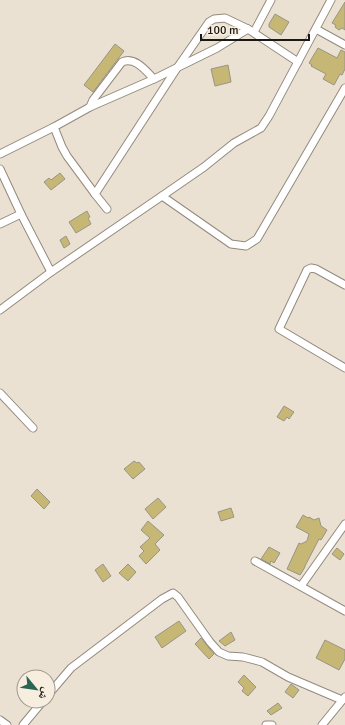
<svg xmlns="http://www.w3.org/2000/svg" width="345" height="725" font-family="Signika,'Noto Naskh Arabic',sans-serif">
<rect width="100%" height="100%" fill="#eae1d3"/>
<g fill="#c7b775" stroke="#989586">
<polygon points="345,2 345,30 342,28 339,30 335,27 336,25 332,23"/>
<polygon points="275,14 289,22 281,35 269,27 269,24"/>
<polygon points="115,44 124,51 93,92 84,85"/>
<polygon points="318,48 337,58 341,50 345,52 345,69 342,75 340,74 334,85 323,79 326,74 311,66 312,65 309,63"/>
<polygon points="228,65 231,82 215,86 211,69"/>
<polygon points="60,173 65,179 51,190 44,182 49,178 51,180"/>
<polygon points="87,211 90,217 88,218 91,224 76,233 69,222"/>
<polygon points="66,236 70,244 64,248 60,240"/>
<polygon points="284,406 294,412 289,419 287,417 284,421 277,417"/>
<polygon points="134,461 137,463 139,462 145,469 133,479 124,469"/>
<polygon points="37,489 50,502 44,509 31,496"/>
<polygon points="158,498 166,507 153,519 145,509"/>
<polygon points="231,508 234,517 221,521 218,512"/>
<polygon points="303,515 308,518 309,517 314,520 319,518 321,526 327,530 321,540 319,539 305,566 305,567 300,575 287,569 299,543 301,544 307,541 309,534 296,527"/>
<polygon points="148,521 164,535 155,544 160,550 146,564 139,556 144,551 140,547 150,538 141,530"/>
<polygon points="269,547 280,553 274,563 271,561 270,564 261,559"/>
<polygon points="337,548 344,554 340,560 332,554"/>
<polygon points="103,564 111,576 103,582 95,570"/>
<polygon points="128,564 136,572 128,581 119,573"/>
<polygon points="179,621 186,631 162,648 155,637"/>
<polygon points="231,632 235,640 225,646 219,641"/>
<polygon points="201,638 214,654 209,659 195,644"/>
<polygon points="325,640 345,650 345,659 339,670 316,658"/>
<polygon points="244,675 256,687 248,696 242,691 244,688 238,682"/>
<polygon points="291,684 299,690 293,698 285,692"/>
<polygon points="278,703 282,708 271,715 267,711"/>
</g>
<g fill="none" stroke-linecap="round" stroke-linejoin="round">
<defs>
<g id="minor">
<polyline points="316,29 345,45"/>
<polyline points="254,32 271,0"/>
<polyline points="90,107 154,79"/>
<polyline points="0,154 54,127"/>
<polyline points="0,169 21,214 51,272"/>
<path d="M95 194 67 156 62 147 54 127 90 107 93 100 122 62C135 56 146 71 154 79L217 48 248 29"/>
<polyline points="162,196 231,244 246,246 257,239 345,88"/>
<polyline points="107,209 95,194 177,68 209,22 214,19 225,18 248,29 298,62"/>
<polyline points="0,224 21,214"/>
<polyline points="345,285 316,269 311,268 307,270 279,329 345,368"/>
<polyline points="0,310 51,272 162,196 204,167 234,143 261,128 269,116 331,0"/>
<polyline points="0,393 33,428"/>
<polyline points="255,561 345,611"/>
<polyline points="301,586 345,524"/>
<polyline points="48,695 71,668 162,599 173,593 178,597 210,642 219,652 228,656 243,657 262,662 288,677 342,700"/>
<polyline points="0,720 7,725"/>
<polyline points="23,725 43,701"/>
<polyline points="266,725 272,725"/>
<polyline points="322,725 345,697"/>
</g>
</defs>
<use href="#minor" stroke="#938a7d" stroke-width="9"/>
<use href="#minor" stroke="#fff" stroke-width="7"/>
</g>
<g transform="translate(36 689) rotate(119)"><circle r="19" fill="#f8eee0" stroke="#a0988e"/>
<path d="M0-3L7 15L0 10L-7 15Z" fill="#296651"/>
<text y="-6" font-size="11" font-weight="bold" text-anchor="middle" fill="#1c1813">ش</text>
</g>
<path d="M201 34v6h108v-6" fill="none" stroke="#1c1813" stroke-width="2"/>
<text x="207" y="34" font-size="12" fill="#1c1813" stroke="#f8eee0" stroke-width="3" paint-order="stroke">100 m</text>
</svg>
